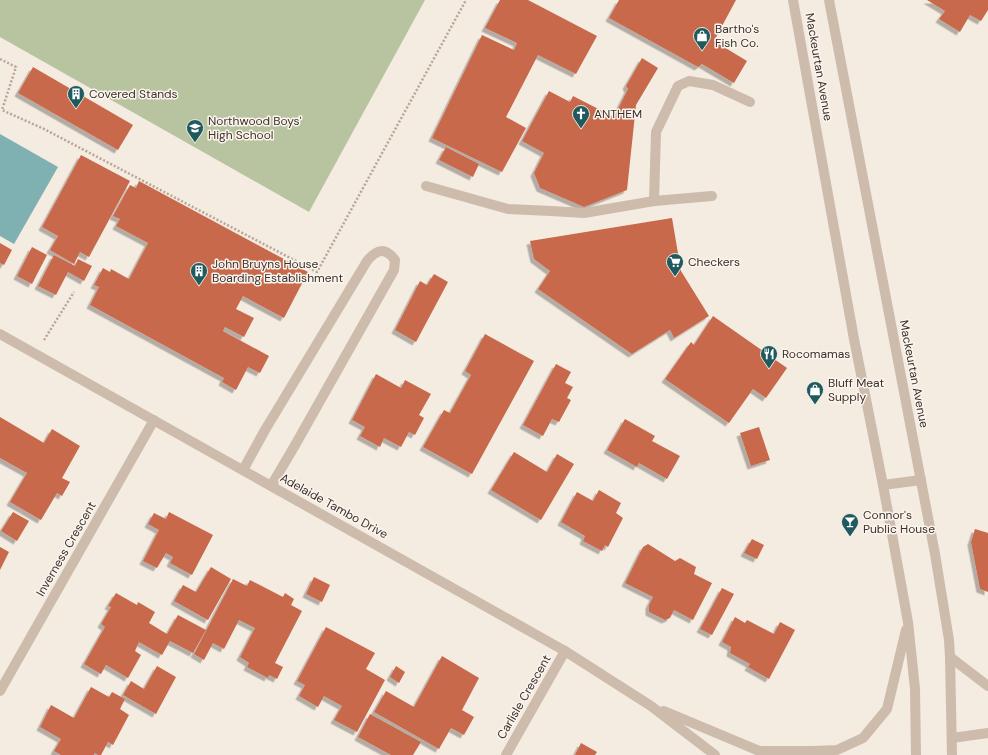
<svg xmlns="http://www.w3.org/2000/svg" width="988" height="755" font-family="'DM Sans',sans-serif">
<defs>
<filter id="shadow"><feDropShadow dx="-3.5" dy="3.5" stdDeviation="0" flood-color="#0004"/></filter>
</defs>
<rect width="100%" height="100%" fill="#f4ebe1"/>
<polygon fill="#b8c4a0" points="0,0 425,0 309,212 0,37"/>
<polygon fill="#7fb0b2" points="0,134 58,167 14,244 0,236"/>
<g fill="#c8694b" filter="url(#shadow)">
<polygon points="500,0 528,0 597,36 576,74 538,55 506,117 526,128 502,172 432,138 482,35 514,50 517,43 485,28"/>
<polygon points="619,0 736,0 714,41 747,61 734,83 702,64 698,67 609,18"/>
<polygon points="927,0 988,0 988,10 981,21 970,15 960,32 939,19 945,11"/>
<polygon points="642,58 658,68 636,105 627,190 584,207 540,188 534,173 544,153 522,141 549,91 570,102 573,96 614,117 628,89 626,86"/>
<polygon points="33,67 133,125 118,150 18,93"/>
<polygon points="446,147 479,164 473,177 439,160"/>
<polygon points="81,155 130,181 89,257 80,252 74,264 50,250 58,236 42,227"/>
<polygon points="139,181 308,272 284,318 243,296 236,309 254,318 244,337 225,327 223,331 269,356 260,373 248,367 236,390 222,382 224,378 90,305 99,287 94,285 103,268 110,272 111,269 129,279 148,243 116,226 120,219 113,216 130,185 136,188"/>
<polygon points="672,218 681,271 709,316 674,338 670,330 632,354 538,289 550,271 534,259 530,241"/>
<polygon points="0,243 12,250 4,265 0,263"/>
<polygon points="32,247 47,255 32,284 17,276"/>
<polygon points="54,255 75,266 78,259 92,266 84,281 68,272 56,295 38,286"/>
<polygon points="434,274 448,282 416,342 395,330 420,281 427,285"/>
<polygon points="713,316 787,368 766,398 753,389 729,423 665,379 691,342 694,345"/>
<polygon points="485,334 534,361 472,474 423,447 444,410 450,413 471,375 465,371"/>
<polygon points="556,364 571,372 565,383 573,387 567,398 571,400 559,422 552,419 543,436 523,425"/>
<polygon points="376,374 401,388 405,380 431,394 419,415 424,418 415,435 409,432 401,447 384,438 380,447 360,436 365,427 352,420"/>
<polygon points="0,417 44,443 52,429 80,446 62,478 70,482 62,496 57,493 41,520 10,502 27,473 0,458"/>
<polygon points="625,419 655,436 652,441 680,456 667,479 639,463 637,467 607,450"/>
<polygon points="759,427 770,460 751,466 740,433"/>
<polygon points="514,452 547,472 557,454 574,464 541,520 491,490"/>
<polygon points="599,490 621,503 616,513 623,518 608,547 605,545 602,551 583,541 585,536 561,522 577,492 593,501"/>
<polygon points="13,512 29,521 17,541 1,531"/>
<polygon points="169,512 213,535 192,575 170,563 173,557 166,553 157,568 143,561 159,530 148,524 154,513 166,519"/>
<polygon points="975,529 988,533 988,592 980,589 971,542"/>
<polygon points="752,539 764,545 757,559 744,553"/>
<polygon points="648,544 675,561 680,558 696,567 694,574 712,583 693,620 674,610 670,618 665,620 649,612 649,605 653,597 625,583 643,547"/>
<polygon points="0,547 9,552 0,570"/>
<polygon points="211,567 231,579 208,620 174,601 183,585 196,592"/>
<polygon points="314,577 330,585 322,602 306,594"/>
<polygon points="233,579 247,586 250,580 283,597 285,593 294,599 291,605 302,611 275,663 283,667 277,679 269,675 268,678 247,667 249,663 240,657 255,628 239,620 224,649 213,643 204,660 194,654"/>
<polygon points="722,588 734,594 712,635 700,629"/>
<polygon points="116,593 137,605 138,602 155,612 149,623 167,634 178,615 206,630 193,653 170,641 162,655 139,642 135,651 141,655 128,678 106,665 101,674 84,664 105,627 101,624 111,607 108,606"/>
<polygon points="735,617 745,623 747,620 774,634 780,622 795,630 769,679 748,667 750,664 730,653 731,647 722,642"/>
<polygon points="326,627 375,653 366,669 385,680 357,732 334,720 342,706 324,696 318,707 299,696 305,685 297,681"/>
<polygon points="442,656 479,678 462,710 474,717 464,735 451,728 439,749 374,712 386,691 414,707"/>
<polygon points="157,666 176,677 156,714 123,695 131,681 144,689"/>
<polygon points="396,666 405,672 399,683 390,677"/>
<polygon points="91,687 109,697 112,692 125,699 120,709 129,715 113,745 108,742 101,755 98,755 95,753 94,755 61,755 54,751 61,739 40,727 51,705 74,718"/>
<polygon points="370,714 421,742 413,755 391,755 358,737"/>
<polygon points="581,743 597,752 595,755 575,755"/>
</g>
<g fill="none" stroke-linecap="round" stroke-linejoin="round">
<g stroke="#b9a596" stroke-width="2.5" stroke-dasharray="2 2" stroke-linecap="butt">
<polyline points="0,59 16,67 2,110 44,129 317,272 466,0"/>
<polyline points="44,340 74,292"/>
</g>
<g stroke="#cdbbac" stroke-width="10">
<polyline points="793,0 854,339 883,485 908,622 915,689 916,755"/>
<polyline points="829,0 935,554 949,640 950,657 952,755"/>
<polyline points="426,186 508,209 551,211 584,213 654,201 712,196"/>
<polyline points="654,201 656,132 678,86 689,81 713,85 750,102"/>
<polyline points="0,334 565,651 651,706 715,755"/>
<path d="M243 470 265 430 367 261C377 249 385 247 395 260L394 270 294 447 271 486"/>
<polyline points="883,485 921,480"/>
<polyline points="950,657 988,686"/>
<polyline points="0,691 154,420"/>
<polyline points="664,711 764,753"/>
<polyline points="952,738 988,733"/>
<polyline points="759,751 813,751 837,750 863,738 887,709 906,630"/>
<polyline points="506,755 565,651"/>
</g>
</g>
<defs>
<symbol id="shop-pin" viewBox="-11 -11 22 30"><path d="M0 17L-7.5 6A9.5 9.5 0 1 1 7.5 6Z" fill="#1f5a5e" stroke="#fbf5ee"/><path d="M-5-2.5h2.3a2.7 3.5 0 0 1 5.4 0H5L5.5 6h-11ZM-1.5-2.5h3a1.5 2.3 0 0 0-3 0Z" fill="#fff"/></symbol>
<symbol id="building-pin" viewBox="-11 -11 22 30"><path d="M0 17L-7.5 6A9.5 9.5 0 1 1 7.5 6Z" fill="#1f5a5e" stroke="#fbf5ee"/><path d="M-4-6H4V6H1V3H-1V6H-4ZM-2.5-4.3h1.7v1.8h-1.7ZM.8-4.3h1.7v1.8H.8ZM-2.5-1h1.7V.8h-1.7ZM.8-1h1.7V.8H.8Z" fill="#fff"/></symbol>
<symbol id="church-pin" viewBox="-11 -11 22 30"><path d="M0 17L-7.5 6A9.5 9.5 0 1 1 7.5 6Z" fill="#1f5a5e" stroke="#fbf5ee"/><path d="M-1.2-6h2.4v3.5h3.3v2.4h-3.3V6h-2.4V-.1h-3.3v-2.4h3.3Z" fill="#fff"/></symbol>
<symbol id="school-pin" viewBox="-11 -11 22 30"><path d="M0 17L-7.5 6A9.5 9.5 0 1 1 7.5 6Z" fill="#1f5a5e" stroke="#fbf5ee"/><path d="M0-5L7-2L0 1L-7-2ZM-4 1L0 2.5L4 1V4Q0 6-4 4Z" fill="#fff"/></symbol>
<symbol id="supermarket-pin" viewBox="-11 -11 22 30"><path d="M0 17L-7.5 6A9.5 9.5 0 1 1 7.5 6Z" fill="#1f5a5e" stroke="#fbf5ee"/><path d="M-6-5.5h2.5l.6 2H6L4.5 2H-2.5L-4.4-4H-6ZM-1.5 3.2a1.3 1.3 0 1 0 .1 0ZM3 3.2a1.3 1.3 0 1 0 .1 0Z" fill="#fff"/></symbol>
<symbol id="restaurant-pin" viewBox="-11 -11 22 30"><path d="M0 17L-7.5 6A9.5 9.5 0 1 1 7.5 6Z" fill="#1f5a5e" stroke="#fbf5ee"/><path d="M-5-6h1v4h1v-4h1v4h1v-4h1v5L-1.5 .5V6h-2V.5L-5-1ZM5-6V6H3V1.5H1.5Q1.5-4 5-6Z" fill="#fff"/></symbol>
<symbol id="bar-pin" viewBox="-11 -11 22 30"><path d="M0 17L-7.5 6A9.5 9.5 0 1 1 7.5 6Z" fill="#1f5a5e" stroke="#fbf5ee"/><path d="M-6-5H6L.8 .8V4.5H3.5V6h-7V4.5H-.8V.8Z" fill="#fff"/></symbol>
</defs>
<g fill-rule="evenodd">
<use href="#shop-pin" x="692" y="26" width="20" height="27"/>
<use href="#building-pin" x="66" y="84" width="20" height="27"/>
<use href="#church-pin" x="571" y="104" width="20" height="27"/>
<use href="#school-pin" x="185" y="118" width="20" height="27"/>
<use href="#supermarket-pin" x="665" y="252" width="20" height="27"/>
<use href="#building-pin" x="189" y="261" width="20" height="27"/>
<use href="#restaurant-pin" x="759" y="344" width="20" height="27"/>
<use href="#shop-pin" x="805" y="380" width="20" height="27"/>
<use href="#bar-pin" x="840" y="512" width="20" height="27"/>
</g>
<g text-anchor="middle" stroke-width="3" stroke-linejoin="round" paint-order="stroke">
<g font-size="12" fill="#3b302b" stroke="#fbf5ee" text-anchor="start">
<text x="715" y="33">Bartho's<tspan x="715" dy="14">Fish Co.</tspan></text>
<text x="89" y="98">Covered Stands</text>
<text x="594" y="118">ANTHEM</text>
<text x="208" y="125">Northwood Boys'<tspan x="208" dy="14">High School</tspan></text>
<text x="688" y="266">Checkers</text>
<text x="212" y="268">John Bruyns House<tspan x="212" dy="14">Boarding Establishment</tspan></text>
<text x="782" y="358">Rocomamas</text>
<text x="828" y="387">Bluff Meat<tspan x="828" dy="14">Supply</tspan></text>
<text x="863" y="519">Connor's<tspan x="863" dy="14">Public House</tspan></text>
</g>
<g font-size="12" fill="#3b302b" stroke="#fbf5ee">
<text transform="translate(819 67) rotate(80)" y="4">Mackeurtan Avenue</text>
<text transform="translate(914 374) rotate(79)" y="4">Mackeurtan Avenue</text>
<text transform="translate(334 506) rotate(29)" y="4">Adelaide Tambo Drive</text>
<text transform="translate(66 549) rotate(-60)" y="4">Inverness Crescent</text>
<text transform="translate(524 697) rotate(-60)" y="4">Carlisle Crescent</text>
</g>
</g>
</svg>
